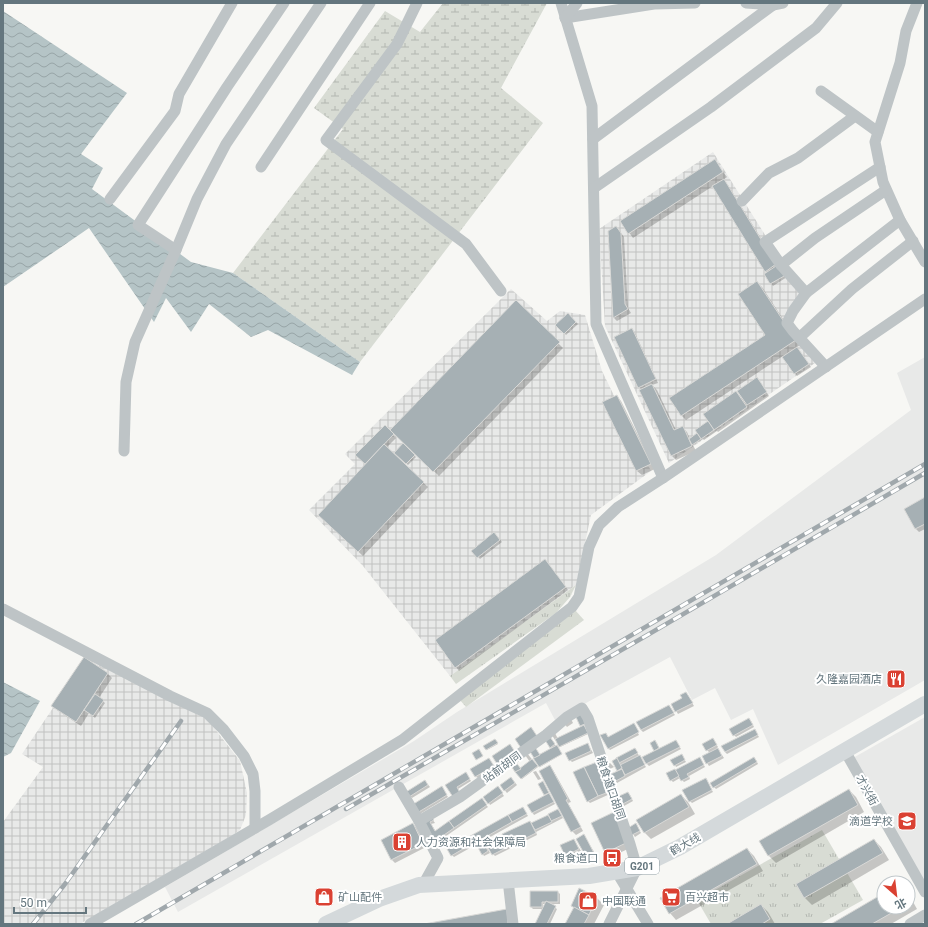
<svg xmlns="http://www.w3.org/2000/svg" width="928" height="927" font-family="Roboto,'Noto Sans SC',sans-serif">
<defs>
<pattern id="industrial-grid" width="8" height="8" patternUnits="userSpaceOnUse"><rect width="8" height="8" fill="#e8e9e8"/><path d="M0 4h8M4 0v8" fill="none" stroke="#c0c1c1"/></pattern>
<pattern id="wetland-marsh" width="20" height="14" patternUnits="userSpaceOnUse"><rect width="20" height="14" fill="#d8dcd4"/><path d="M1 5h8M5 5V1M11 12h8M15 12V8" fill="none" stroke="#b3b7b1"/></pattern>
<pattern id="park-tufts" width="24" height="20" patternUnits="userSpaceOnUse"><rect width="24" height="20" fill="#d8dcd4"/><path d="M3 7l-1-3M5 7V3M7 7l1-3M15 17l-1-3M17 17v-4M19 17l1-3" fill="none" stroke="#b3b7b1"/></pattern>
<pattern id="water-waves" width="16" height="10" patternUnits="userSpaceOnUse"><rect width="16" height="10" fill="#b5c4c6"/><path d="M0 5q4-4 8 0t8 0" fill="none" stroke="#97a4a6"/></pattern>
</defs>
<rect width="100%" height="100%" fill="#f7f7f4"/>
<g fill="#e8e9e8">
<polygon points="925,357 925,680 778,765 753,709 731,720 715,688 692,700 670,657 555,720 546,703 178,912 165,887 414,741 457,712 716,555 911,410 897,373"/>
<polygon points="925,717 925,885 853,758"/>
</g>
<g fill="url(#industrial-grid)">
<polygon points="713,152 801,292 784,321 815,363 669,463 605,326 599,229"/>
<polygon points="511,289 547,321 560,311 585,315 602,371 651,471 591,515 576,585 450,676 363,566 309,510 355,464 345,454"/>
<polygon points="87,657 204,715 240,761 247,793 246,815 240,830 233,835 80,924 3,924 3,822 43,767 22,754"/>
</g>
<polygon fill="url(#wetland-marsh)" points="443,3 547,3 501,88 543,123 360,362 233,273 343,129 314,108 385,11 420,32"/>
<g fill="url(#park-tufts)">
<polygon points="576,585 570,597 556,613 456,684 450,676"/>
<polygon points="575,610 584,620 466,707 459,699"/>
<polygon points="822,830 863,900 820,924 711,924 697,900"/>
</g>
<g fill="url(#water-waves)">
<polygon points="3,11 127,93 81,154 103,168 92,189 191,262 233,273 360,362 352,375 268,330 251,337 209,304 191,332 166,298 154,322 89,228 3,287"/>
<polygon points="3,682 40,701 11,753 3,757"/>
</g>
<g fill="#0003">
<polygon points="714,161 727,177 723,180 728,185 778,266 787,277 773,286 765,274 767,273 713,186 633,238 621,221"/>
<polygon points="619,230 624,237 628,308 631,313 617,321 614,318 609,232"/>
<polygon points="757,283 762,287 800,345 797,347 811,367 797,376 783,356 686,420 681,415 766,336"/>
<polygon points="516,302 563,348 439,476 391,430"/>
<polygon points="568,314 578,324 566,335 557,325"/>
<polygon points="631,329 635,333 658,383 652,385 657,390 676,430 682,427 687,432 690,439 697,435 735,392 741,398 760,382 769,396 718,432 717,431 704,440 703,439 693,445 696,451 676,460 672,456 641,391 642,390 639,387"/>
<polygon points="617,396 621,401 655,469 642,475 637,471 604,402"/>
<polygon points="385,427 396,438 386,448 428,487 363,556 319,515 366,464 357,455"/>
<polygon points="403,445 416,457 408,465 395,453"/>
<polygon points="925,498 925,529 919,532 916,529 905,509"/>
<polygon points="496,535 502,542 480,559 473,551"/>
<polygon points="545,560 568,590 459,671 436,640"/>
<polygon points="84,658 108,674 112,678 99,698 105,703 95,718 89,713 81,726 57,710 53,706"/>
<polygon points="686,693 694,706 678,714 672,704 683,699"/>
<polygon points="669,706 675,715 643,732 641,730 638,723"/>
<polygon points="571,719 573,723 567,727 564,723"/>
<polygon points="751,721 754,727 736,737 734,735"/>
<polygon points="587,723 582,725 588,734 560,747 551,734 555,733 558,739 583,727 581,725"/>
<polygon points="634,725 639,735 610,750 608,748 607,736 608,738"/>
<polygon points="756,732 759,737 727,754 725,752 723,747"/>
<polygon points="550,738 562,754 540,767 530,751 540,756 552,748 551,747"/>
<polygon points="495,740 498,744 487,750 485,747"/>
<polygon points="676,741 681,749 649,766 647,764 644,758 655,752 651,744 657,743 660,750"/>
<polygon points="715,742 718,747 717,748 724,758 709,766 703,757 710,753 707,750"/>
<polygon points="588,744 593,753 572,762 570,760"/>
<polygon points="635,749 646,767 617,783 615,781 619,771 613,761"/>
<polygon points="527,753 538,767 522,779 511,765 520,770 530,762 525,755"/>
<polygon points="683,757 686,762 676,767 675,765"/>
<polygon points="700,758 705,767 689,776 690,779 684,782 680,778 673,782 671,780 676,771"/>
<polygon points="489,759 495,768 478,778 476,777"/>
<polygon points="756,760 758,764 716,789 714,787"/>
<polygon points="610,763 614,767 610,769 606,765"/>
<polygon points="550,766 553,770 571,802 568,803 583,831 576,835 572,831 540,772"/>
<polygon points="585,767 610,794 590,803 588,801"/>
<polygon points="536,771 541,779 538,780 533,772"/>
<polygon points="468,776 471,781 458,789 447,785"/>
<polygon points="513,780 517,785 507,793 501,786"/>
<polygon points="425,781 430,787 412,798 410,796"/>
<polygon points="707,781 713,792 692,803 690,801"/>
<polygon points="545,785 555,804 534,815 528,805 546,796 544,795"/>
<polygon points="499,789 504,796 490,805 489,803"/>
<polygon points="443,790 448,797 420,814 418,813"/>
<polygon points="849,790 856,797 864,812 776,863 769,856 760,841"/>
<polygon points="630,795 633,801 624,806 622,804"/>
<polygon points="681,795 688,802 695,814 651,839 644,832"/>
<polygon points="483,801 488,807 436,843 434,841 425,823 432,819 435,823 431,824 436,832"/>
<polygon points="523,808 528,816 483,841 490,853 484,856 477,844 454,857 452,855"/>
<polygon points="559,812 563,818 536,832 537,835 495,856 493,854 489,846 530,822 531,823"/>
<polygon points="592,823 632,847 611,857 606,852"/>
<polygon points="413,824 416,827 426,847 395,863 392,860"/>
<polygon points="636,824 641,833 635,837 629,828"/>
<polygon points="584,836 596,855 589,859 578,839"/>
<polygon points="574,840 581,851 567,857 565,855"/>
<polygon points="874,840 881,847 889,860 812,905 805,898 797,884"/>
<polygon points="747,849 754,856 763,871 676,920 670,913"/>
<polygon points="580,890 597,898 604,905 594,924 566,924 574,908 572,905"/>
<polygon points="558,892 560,894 560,904 549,904 557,909 550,924 536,924 546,904 543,904 543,909 533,909 531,907"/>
<polygon points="908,893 917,909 891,924 833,924 884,895 884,907 908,907"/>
<polygon points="761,905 768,912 775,924 729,924"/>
</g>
<g fill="#a6b0b4" stroke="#d9d9d7">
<polygon points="715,159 723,172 628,234 620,221"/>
<polygon points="724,179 776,264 765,272 712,186"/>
<polygon points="616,226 621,233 625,304 628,309 613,318 608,231"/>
<polygon points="779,264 786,275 770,284 764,274"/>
<polygon points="757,281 796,340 681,416 669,398 765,335 738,294"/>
<polygon points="516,300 560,342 433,472 390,430"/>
<polygon points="568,313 576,322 564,334 555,325"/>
<polygon points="632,328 656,379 638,388 614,337"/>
<polygon points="797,347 809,364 794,374 782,357"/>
<polygon points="757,377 767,392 747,405 737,391"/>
<polygon points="652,384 674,430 683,426 692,446 671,456 639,390"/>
<polygon points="736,391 747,407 714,430 703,414"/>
<polygon points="617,395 651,464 636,471 602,402"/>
<polygon points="708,421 714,430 701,439 695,430"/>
<polygon points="385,425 394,434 365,464 355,455"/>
<polygon points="697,433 701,439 692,445 689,439"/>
<polygon points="403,443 415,455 406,464 394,453"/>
<polygon points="384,444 424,482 358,552 318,515"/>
<polygon points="925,497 925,524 915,529 904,509"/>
<polygon points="494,532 500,540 477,558 471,551"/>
<polygon points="545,559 566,587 455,668 435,640"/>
<polygon points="84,657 108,673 76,722 51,706"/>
<polygon points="686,692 693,703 675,712 671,704 682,698 680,695"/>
<polygon points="95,694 104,700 93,716 84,710"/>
<polygon points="669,705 674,713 641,730 636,722"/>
<polygon points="581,711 587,723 580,726 575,715"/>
<polygon points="749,718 753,725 733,736 729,729"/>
<polygon points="634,723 639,732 608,749 600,735 606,733 608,737"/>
<polygon points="584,725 588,733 559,747 555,739"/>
<polygon points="531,727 537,736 521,748 515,739"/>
<polygon points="755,729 758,735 725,752 721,746"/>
<polygon points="550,737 555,744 550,748 545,740"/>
<polygon points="713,738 717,745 706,751 702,744"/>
<polygon points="495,739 498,743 486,750 483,746"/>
<polygon points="655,740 659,748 654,751 650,743"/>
<polygon points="676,740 680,747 646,764 642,757"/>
<polygon points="588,743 591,751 569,761 565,753"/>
<polygon points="510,744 515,752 497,764 492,756"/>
<polygon points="557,745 562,754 539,767 533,758"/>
<polygon points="535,747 540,755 534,758 529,750"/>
<polygon points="635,748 638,753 619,763 616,758"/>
<polygon points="718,748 722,756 706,764 702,756"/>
<polygon points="479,749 483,756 476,760 472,753"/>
<polygon points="682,754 685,760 674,766 670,760"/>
<polygon points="640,755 645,765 625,775 620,765"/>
<polygon points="700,757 704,765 687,774 689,777 681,781 675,770"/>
<polygon points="754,757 757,762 713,788 710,783"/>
<polygon points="489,758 494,766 475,777 470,769"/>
<polygon points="617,758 622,768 617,771 612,761"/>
<polygon points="532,759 538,766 521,779 515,772"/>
<polygon points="515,761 521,769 515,772 510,764"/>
<polygon points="597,762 609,792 598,796 584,767"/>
<polygon points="550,765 568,799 566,800 581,827 571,832 539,771"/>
<polygon points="584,767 598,796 587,802 573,772"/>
<polygon points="622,769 625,776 614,782 611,774"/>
<polygon points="675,769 679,776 670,781 666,773"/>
<polygon points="466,772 470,779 457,787 460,793 453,797 445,785"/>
<polygon points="511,777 515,783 504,791 500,785"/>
<polygon points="706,778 712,790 689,802 682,790"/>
<polygon points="425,780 428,785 409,797 406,792"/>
<polygon points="543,781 549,793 544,795 538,784"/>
<polygon points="442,786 447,795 417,813 412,805"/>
<polygon points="498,786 503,793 488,804 483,797"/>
<polygon points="849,789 858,805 768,856 759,841"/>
<polygon points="628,792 632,799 621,805 617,797"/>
<polygon points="549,793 554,802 532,813 527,805"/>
<polygon points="681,794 689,807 644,833 636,820"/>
<polygon points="482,798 487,805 454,828 449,821"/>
<polygon points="523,807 527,814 512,822 508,815"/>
<polygon points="558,809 562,816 551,821 548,814"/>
<polygon points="614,812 628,842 605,853 591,823"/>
<polygon points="508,815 512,822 482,839 488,851 482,855 475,842 451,856 447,849"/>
<polygon points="548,815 552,822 535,830 531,823"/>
<polygon points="432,818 434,820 430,822 435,831 449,821 454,828 434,842 423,823"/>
<polygon points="530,821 536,833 508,847 502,834"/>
<polygon points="413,823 423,844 391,860 381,840"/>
<polygon points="636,823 640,831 632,835 628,828"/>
<polygon points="584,834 594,853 586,857 576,839"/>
<polygon points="503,837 508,847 492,855 487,846"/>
<polygon points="574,839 579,849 565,856 560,845"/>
<polygon points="874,839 883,853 804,898 796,884"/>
<polygon points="747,848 757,864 669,914 660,898"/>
<polygon points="579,888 597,897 589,915 571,906"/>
<polygon points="530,891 558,891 558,902 542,902 542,907 530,907"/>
<polygon points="884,893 884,907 902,907 872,924 831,924"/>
<polygon points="546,901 556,906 547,924 535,924"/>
<polygon points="761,904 770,919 762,924 727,924"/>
<polygon points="574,907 589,915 584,924 565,924"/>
<polygon points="507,909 508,924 424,924"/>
</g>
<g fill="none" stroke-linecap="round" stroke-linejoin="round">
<g stroke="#bec4c6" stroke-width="11">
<polyline points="417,3 397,44 326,140 466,244 501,291"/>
<polyline points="561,3 592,106 596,324 663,478"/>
<polyline points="746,3 773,5 783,3"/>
<polyline points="917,3 906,31 900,63 875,142 883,182 900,220 925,262"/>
<polyline points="565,18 654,4 695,3"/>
<polyline points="565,18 577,3"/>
<polyline points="821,91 878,132"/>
<polyline points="593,139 773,5"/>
<polyline points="261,167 370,3"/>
<polyline points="594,188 711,107 816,28 837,3"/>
<polyline points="110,199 175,111 179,94 232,3"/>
<polyline points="742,201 769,173 798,158 855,116"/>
<polyline points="176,250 138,225 227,87 284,3"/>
<polyline points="781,265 815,238 886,190"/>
<polyline points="806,293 900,220"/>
<polyline points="799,338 852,289 913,241"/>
<polyline points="826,367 793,331 787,323 793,311 806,293 781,265 765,242 880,167"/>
<polyline points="124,451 126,382 135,342 176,250 197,199 226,144 321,3"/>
<polyline points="3,609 170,696 207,713 224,730 244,756 253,774 255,791 255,828"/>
<polyline points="845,751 925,892"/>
<polyline points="399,787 419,821 438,858 423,885"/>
<polyline points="419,821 460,797 546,735 567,717 582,708 588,718 630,844 637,868 609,924"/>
<polyline points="616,871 648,924"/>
<polyline points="508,880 513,924"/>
<polyline points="90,924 269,820 402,740 572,607 579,597 589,547 599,525 618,507 663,478 925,299"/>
<polyline points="910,924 925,915"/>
</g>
<polyline stroke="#d4d9db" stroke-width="16" points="326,924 379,899 419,885 589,876 637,868 680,847 925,704"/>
<defs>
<g id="rail">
<polyline points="346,809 644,637 925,473"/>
<polyline points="33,924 65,884 181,721"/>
<polyline points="136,924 925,464"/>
</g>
</defs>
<use href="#rail" stroke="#a0a8ac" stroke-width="4.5"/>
<use href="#rail" stroke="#fff" stroke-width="3" stroke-dasharray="9" stroke-linecap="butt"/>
</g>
<defs>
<symbol id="restaurant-square" viewBox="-11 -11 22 22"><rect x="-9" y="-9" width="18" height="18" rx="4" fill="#da4132" stroke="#fff"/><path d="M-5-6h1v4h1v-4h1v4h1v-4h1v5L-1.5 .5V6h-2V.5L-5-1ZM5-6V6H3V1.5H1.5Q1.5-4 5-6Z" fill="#fff"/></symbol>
<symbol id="school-square" viewBox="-11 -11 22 22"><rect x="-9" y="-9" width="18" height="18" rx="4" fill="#da4132" stroke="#fff"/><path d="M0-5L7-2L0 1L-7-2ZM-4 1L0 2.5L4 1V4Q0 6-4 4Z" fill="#fff"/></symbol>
<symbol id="building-square" viewBox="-11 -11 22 22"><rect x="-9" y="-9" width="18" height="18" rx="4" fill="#da4132" stroke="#fff"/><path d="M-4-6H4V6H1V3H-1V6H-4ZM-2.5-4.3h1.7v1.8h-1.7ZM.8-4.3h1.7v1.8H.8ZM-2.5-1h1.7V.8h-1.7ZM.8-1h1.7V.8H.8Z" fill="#fff"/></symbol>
<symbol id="bus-square" viewBox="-11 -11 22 22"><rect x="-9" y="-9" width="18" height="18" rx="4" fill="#da4132" stroke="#fff"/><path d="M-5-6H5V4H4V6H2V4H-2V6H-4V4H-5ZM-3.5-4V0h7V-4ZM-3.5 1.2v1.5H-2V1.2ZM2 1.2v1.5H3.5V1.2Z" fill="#fff"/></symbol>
<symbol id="shop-square" viewBox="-11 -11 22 22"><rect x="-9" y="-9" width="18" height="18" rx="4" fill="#da4132" stroke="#fff"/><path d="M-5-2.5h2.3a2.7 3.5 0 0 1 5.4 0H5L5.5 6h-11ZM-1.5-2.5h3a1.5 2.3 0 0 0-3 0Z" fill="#fff"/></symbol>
<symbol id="supermarket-square" viewBox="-11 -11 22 22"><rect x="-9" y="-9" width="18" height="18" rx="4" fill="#da4132" stroke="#fff"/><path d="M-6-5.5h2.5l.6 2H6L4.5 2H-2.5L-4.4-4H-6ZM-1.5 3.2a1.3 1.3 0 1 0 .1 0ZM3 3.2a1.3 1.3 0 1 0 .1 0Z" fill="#fff"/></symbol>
</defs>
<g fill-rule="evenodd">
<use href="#restaurant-square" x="885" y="668" width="22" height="22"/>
<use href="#school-square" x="896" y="810" width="22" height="22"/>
<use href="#building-square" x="391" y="831" width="22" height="22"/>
<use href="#bus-square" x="601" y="847" width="22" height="22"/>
<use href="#shop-square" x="313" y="886" width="22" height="22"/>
<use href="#supermarket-square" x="660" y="886" width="22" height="22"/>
<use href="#shop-square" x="577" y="890" width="22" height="22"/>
</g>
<g text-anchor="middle" stroke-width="4" stroke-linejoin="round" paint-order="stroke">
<rect fill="#fff" stroke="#929fa5" stroke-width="1" x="625" y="858" width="34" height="16" rx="3"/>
<g font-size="10" font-weight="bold" fill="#64767e">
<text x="642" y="870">G201</text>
</g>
<g font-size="11" fill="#64767e" stroke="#fff" text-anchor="start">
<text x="882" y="683" text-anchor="end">久隆嘉园酒店</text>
<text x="893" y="825" text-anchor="end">滴道学校</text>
<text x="416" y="846">人力资源和社会保障局</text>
<text x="598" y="862" text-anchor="end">粮食道口</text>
<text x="338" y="901">矿山配件</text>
<text x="685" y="901">百兴超市</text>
<text x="602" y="905">中国联通</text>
</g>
<g font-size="11" fill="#64767e" stroke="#fff">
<text transform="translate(502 767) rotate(-36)" y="4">站前胡同</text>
<text transform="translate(611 788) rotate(71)" y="4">粮食道口胡同</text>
<text transform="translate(867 790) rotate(61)" y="4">才兴街</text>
<text transform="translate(685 844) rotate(-29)" y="4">鹤大线</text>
</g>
</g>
<rect width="928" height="927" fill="none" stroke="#64767e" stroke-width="8"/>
<g transform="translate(896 895) rotate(152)"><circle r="19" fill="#ffffff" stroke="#c1c8cb"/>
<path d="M0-3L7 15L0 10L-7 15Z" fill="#da4132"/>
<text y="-6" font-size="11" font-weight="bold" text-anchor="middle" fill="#64767e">北</text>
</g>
<path d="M14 907v6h72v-6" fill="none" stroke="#64767e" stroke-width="2"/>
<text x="20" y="907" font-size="12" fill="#64767e" stroke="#ffffff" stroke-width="3" paint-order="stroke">50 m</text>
</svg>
